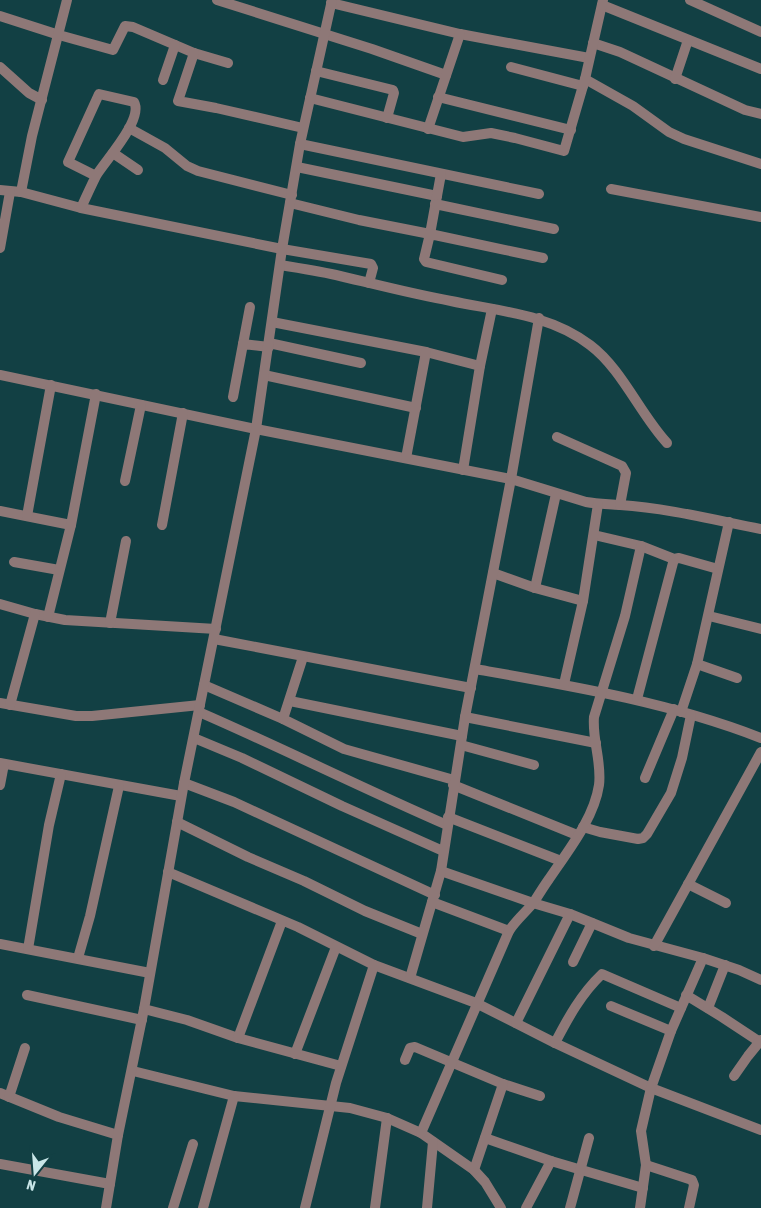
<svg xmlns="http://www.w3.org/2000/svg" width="761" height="1208" font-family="'Asap Condensed',sans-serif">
<rect width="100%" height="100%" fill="#124044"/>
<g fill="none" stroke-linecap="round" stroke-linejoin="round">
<g stroke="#8e7877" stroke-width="10">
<polyline points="217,0 372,49 446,75"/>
<polyline points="690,0 761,32"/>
<polyline points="331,3 460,34 589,58"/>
<polyline points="602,5 761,69"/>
<polyline points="0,16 59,35 113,50 125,26 133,27 194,53 228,63"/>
<polyline points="593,43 620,52 745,110 761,114"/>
<polyline points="194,53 178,101 216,108 303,128"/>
<polyline points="0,67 29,93 42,100"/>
<polyline points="511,67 583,86"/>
<polyline points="316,71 393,90 394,93 387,118"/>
<polyline points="585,79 633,106 669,132 684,139 761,164"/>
<polyline points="675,79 688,40"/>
<polyline points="163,80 175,45"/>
<polyline points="438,97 571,130"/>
<polyline points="310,98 463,137 491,133 515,138 564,151 585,79 603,0"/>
<polyline points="129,128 165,148 187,166 198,171 292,195"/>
<polyline points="428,129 460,34"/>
<polyline points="300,144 539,194"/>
<polyline points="113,153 138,170"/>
<polyline points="297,167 437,196"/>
<polyline points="611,189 761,217"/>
<polyline points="0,190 21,192 81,208 282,249 371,264 373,268 369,283"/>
<polyline points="21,192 32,136 67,0"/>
<polyline points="290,203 359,220 430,234 441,174"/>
<polyline points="435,204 554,229"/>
<path d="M81 208C86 197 91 186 96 176 105 161 144 119 134 102L99 94 68 162 96 176"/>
<polyline points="0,248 10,192"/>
<path d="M280 265C299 268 318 271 336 275 374 284 412 294 451 301 498 311 550 314 590 345 622 369 640 414 667 443"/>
<polyline points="502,280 426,262 424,259 430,234 543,258"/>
<polyline points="272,322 426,352 480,366"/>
<polyline points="269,343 361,363"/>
<polyline points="243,344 250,307"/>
<path d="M0 375 256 429 511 479 586 502C598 504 609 504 620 505 667 508 715 520 761 529"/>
<polyline points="264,375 416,408"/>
<polyline points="233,397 243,344 269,347"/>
<polyline points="557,437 622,466 626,473 620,505"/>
<polyline points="406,458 426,352"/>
<polyline points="463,470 480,366 492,309"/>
<polyline points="125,481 141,405"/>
<polyline points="0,511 71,525"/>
<polyline points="27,516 51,385"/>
<polyline points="162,525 183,413"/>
<polyline points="594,535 641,546 674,559 679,558 718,569"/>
<polyline points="14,562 59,570"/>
<polyline points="493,573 535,588 583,601"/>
<polyline points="535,588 556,494"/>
<polyline points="0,604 35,614 65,620 216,629"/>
<polyline points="709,616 761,629"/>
<polyline points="48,617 71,525 96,394"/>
<polyline points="110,623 126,541"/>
<polyline points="214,639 471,688"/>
<polyline points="697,664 737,678"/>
<path d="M475 669C572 686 669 702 761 738"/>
<polyline points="564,684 583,601 598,504"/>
<polyline points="204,685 283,719 344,749 454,780"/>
<polyline points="637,699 674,559"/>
<polyline points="290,701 462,736"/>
<polyline points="0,703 76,716 92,716 200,705"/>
<polyline points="10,705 35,614"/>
<path d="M199 712C282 748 364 789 447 825"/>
<polyline points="681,712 697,664 729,522"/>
<polyline points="465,717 596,743"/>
<polyline points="283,719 303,657"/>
<polyline points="194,738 242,758 342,806 443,851"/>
<polyline points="461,745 534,765"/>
<polyline points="0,763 181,796"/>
<polyline points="645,778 674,709"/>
<polyline points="184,783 234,802 435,895"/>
<polyline points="0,785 4,764"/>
<polyline points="453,785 577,835"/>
<polyline points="448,817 561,861"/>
<polyline points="177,822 248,857 304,881 365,911 422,934"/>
<polyline points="583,827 600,832 638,839 643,838 647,834 671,793 682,758 691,715"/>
<polyline points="441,871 533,903 570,914 629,938 703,958 739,970 761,980"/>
<polyline points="168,872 298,927 374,965 476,1003 555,1043 651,1088 761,1130"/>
<polyline points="688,884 726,903"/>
<polyline points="432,902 509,931"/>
<polyline points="0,944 150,973"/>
<polyline points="654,946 761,752"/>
<polyline points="28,949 49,825 61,774"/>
<polyline points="78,958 90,916 119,786"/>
<polyline points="573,962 592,923"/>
<polyline points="410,978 441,871 465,717 511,479 539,318"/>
<polyline points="27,995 142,1020"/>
<polyline points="686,995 722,1017 760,1042"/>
<polyline points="611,1006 671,1031"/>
<polyline points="708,1008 725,965"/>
<polyline points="144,1009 187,1020 238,1038 341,1066"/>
<polyline points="516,1023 570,914"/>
<polyline points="238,1038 282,921"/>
<path d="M555 1043C568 1018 581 994 602 974L681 1008"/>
<polyline points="295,1054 336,947"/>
<polyline points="405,1060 410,1048 415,1047 503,1084 540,1096"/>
<polyline points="133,1071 234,1096 350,1108 387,1118 421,1133 474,1170 485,1182 501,1208"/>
<polyline points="734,1076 748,1056 761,1040"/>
<polyline points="0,1093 59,1117 118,1135"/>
<polyline points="9,1097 25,1048"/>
<path d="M421 1133 509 931C516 920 526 912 534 902 539 894 544 886 549 879 567 852 594 819 599 785 602 762 592 740 594 717L625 616 641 546"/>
<polyline points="485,1138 551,1161 643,1188"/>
<polyline points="0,1164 110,1184"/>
<polyline points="646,1165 692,1180 694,1185 689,1208"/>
<polyline points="474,1170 503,1084"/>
<polyline points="106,1208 118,1135 144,1009 184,783 256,429 282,249 300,144 332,0"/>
<polyline points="173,1208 193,1144"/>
<polyline points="203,1208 234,1096"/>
<polyline points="305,1208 336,1083 374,965"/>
<polyline points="375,1208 387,1118"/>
<polyline points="427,1208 433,1142"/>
<polyline points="526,1208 551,1161"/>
<polyline points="570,1208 589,1138"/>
<polyline points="640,1208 646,1165 641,1131 651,1088 671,1031 703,958"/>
</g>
</g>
<g transform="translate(35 1173) rotate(197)" stroke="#124044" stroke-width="4" paint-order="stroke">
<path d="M0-4L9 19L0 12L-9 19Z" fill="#c9e6e8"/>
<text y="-8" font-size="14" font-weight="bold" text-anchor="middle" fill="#c9e6e8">N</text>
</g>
</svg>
